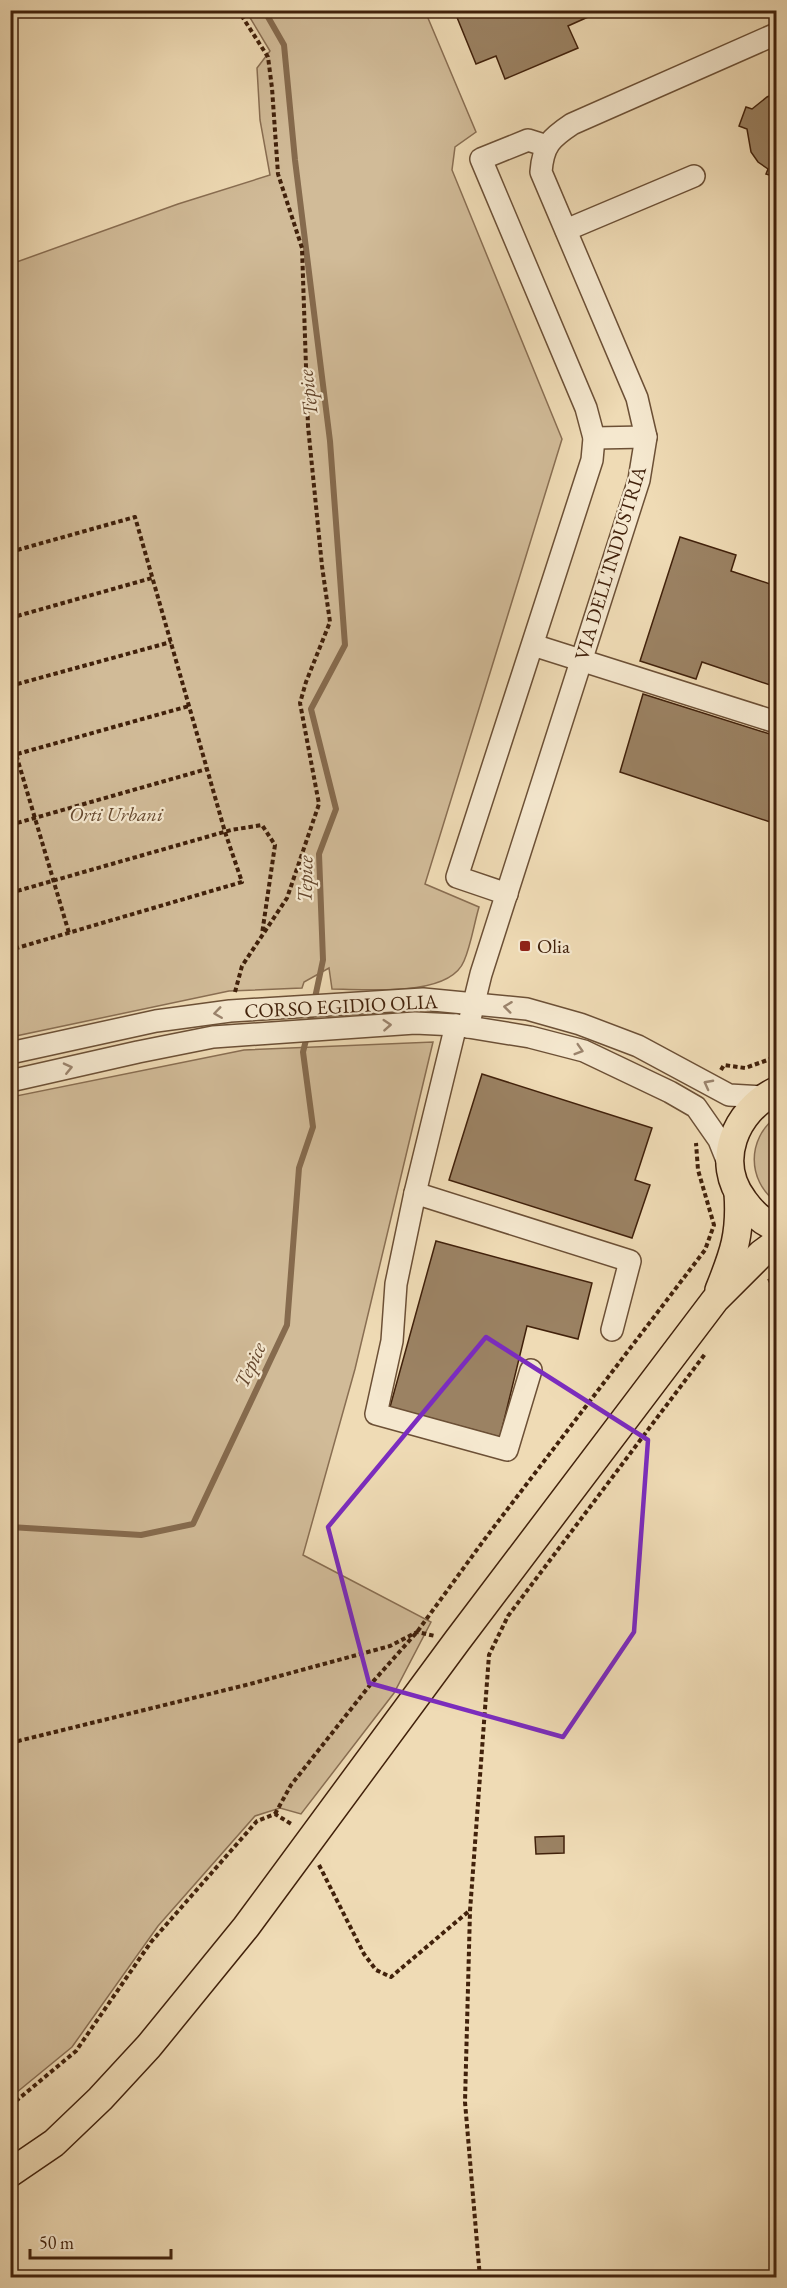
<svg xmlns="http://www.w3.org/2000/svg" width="787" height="2288" font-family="'EB Garamond',serif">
<rect width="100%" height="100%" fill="#efdbb5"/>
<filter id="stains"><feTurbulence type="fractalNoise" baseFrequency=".00333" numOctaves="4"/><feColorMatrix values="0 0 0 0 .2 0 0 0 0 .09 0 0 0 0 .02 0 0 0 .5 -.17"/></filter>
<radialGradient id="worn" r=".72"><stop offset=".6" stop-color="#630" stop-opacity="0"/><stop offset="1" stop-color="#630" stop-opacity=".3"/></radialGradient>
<g fill="#d1bb98" stroke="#896e52" stroke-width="1.5">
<path d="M246 11H425L476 132 455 147 452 170 562 439 425 884 479 907C474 924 471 945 464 961 449 998 365 989 332 989L329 968 304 982 302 988 229 991 11 1037V264L178 204 270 175 260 120 257 68 270 51Z"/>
<polygon points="433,1042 355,1369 303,1555 431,1622 394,1693 301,1814 280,1808 255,1816 158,1926 72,2047 11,2097 11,1097 244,1050"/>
<path d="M776 1117V1202C747 1180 747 1139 776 1117Z"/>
</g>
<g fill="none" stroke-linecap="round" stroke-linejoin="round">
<g stroke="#866b4e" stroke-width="6">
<polyline points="264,10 284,45 295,160 330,441 345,645 311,709 336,809 319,854 323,960 309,1026"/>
<polyline points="10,1527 141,1535 193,1524 287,1325 299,1168 313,1127 303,1052 307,1036"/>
</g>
</g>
<g fill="#9b8263" stroke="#41210b" stroke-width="1.5">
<polygon points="454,10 585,10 588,17 568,26 578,48 505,79 496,56 476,64"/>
<polygon points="776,93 776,177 766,174 768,169 758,162 751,152 747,129 739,126 746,107 752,109 767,97"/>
<polygon points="680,537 736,555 731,571 776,586 776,687 702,662 696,679 640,661"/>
<polygon points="643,694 776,736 776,824 620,772"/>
<polygon points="482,1074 652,1128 635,1180 650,1185 632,1238 449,1180"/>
<polygon points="436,1241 592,1283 578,1339 527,1326 500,1437 390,1407"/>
<polygon points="564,1836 564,1853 536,1854 535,1837"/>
<polygon points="776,1903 776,1931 772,1904"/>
</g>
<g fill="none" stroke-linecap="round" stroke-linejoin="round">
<defs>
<g id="minor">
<polyline points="566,230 694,176"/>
<polyline points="594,438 646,437"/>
<polyline points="533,645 776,722"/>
<polyline points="507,894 457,877 592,460 594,438 586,408 481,159 528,140 547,146"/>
<polyline points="456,1025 415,1193 396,1284 392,1341 376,1414 507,1450 531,1370"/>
<path d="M468 1027 481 974 639 480 646 437 637 398 541 172C543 145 551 138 572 124L776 34"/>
<polyline points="10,1053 156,1021 230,1011 423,999 527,1009 580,1024 638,1046 729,1095 764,1097"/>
<polyline points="10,1081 138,1052 213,1037 415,1023 456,1025 530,1037 584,1051 670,1092 696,1107 719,1140 729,1165"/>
<polyline points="415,1193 630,1261 612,1330"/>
</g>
<g id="major">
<path d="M776 1091C735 1111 714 1162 744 1201 752 1212 763 1223 776 1227"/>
<path d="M719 1290C734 1253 741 1233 738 1193"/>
<polyline points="10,2173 54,2143 100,2099 149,2046 246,1927 457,1641 715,1300 761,1254 776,1243"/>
</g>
</defs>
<use href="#minor" stroke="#6c5036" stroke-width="24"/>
<use href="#major" stroke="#41210b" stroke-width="30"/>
<g stroke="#41210b" stroke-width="4" stroke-dasharray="4.5 3" stroke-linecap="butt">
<polyline points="10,552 135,517 225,832 242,882 10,950"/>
<polyline points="10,618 152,578"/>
<polyline points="10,686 171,642"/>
<polyline points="10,734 69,933"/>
<polyline points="10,756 189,706"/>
<polyline points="10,825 207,769"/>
<polyline points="10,893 231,830 262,825 275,845 262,934"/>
<polyline points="235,992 242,966 287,898 319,804 300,703 306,682 330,622 322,566 308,426 302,248 278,174 272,88 268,57 238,10"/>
<polyline points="721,1070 724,1065 745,1068 776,1057"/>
<polyline points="768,1281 776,1278"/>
<polyline points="10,1743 250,1684 390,1646 417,1632 435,1636"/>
<polyline points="275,1814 291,1785 370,1685 417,1632 484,1540 705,1250 714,1225 698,1170 696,1143"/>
<polyline points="319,1865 364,1954 376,1970 391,1977 469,1911"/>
<polyline points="10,2106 76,2051 151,1942 257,1821 275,1814 293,1825"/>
<polyline points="480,2278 465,2102 470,1911 489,1655 508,1616 705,1354"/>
</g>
<use href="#minor" stroke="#f5e8cf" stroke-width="21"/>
<use href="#major" stroke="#efdbb5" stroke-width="27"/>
</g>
<defs><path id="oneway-chevron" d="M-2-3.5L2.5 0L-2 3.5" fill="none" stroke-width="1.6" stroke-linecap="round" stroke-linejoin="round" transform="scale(1.5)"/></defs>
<g stroke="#9b846d">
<use href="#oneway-chevron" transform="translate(508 1007) rotate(-173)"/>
<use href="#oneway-chevron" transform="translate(218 1013) rotate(172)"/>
<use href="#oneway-chevron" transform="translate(387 1025) rotate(-4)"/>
<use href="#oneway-chevron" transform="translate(579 1050) rotate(17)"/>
<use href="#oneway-chevron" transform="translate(68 1068) rotate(-13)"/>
<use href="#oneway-chevron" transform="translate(708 1084) rotate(-152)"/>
</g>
<path fill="none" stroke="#7b2cbf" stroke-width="4.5" stroke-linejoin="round" d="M486 1337 648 1440 634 1632 563 1737 369 1683 328 1527Z"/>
<rect fill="#8f2418" stroke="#f5e8cf" stroke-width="2" x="519" y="940" width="12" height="12" rx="3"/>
<g text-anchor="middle" stroke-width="4.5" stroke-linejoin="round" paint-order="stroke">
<g font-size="20" fill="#41210b" stroke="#f5e8cf">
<text transform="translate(610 563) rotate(-73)" y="7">VIA DELL'INDUSTRIA</text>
<text transform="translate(341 1006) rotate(-3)" y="7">CORSO EGIDIO OLIA</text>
</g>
<g font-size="20" font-style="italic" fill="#65482e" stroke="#f5e8cf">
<text x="116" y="821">Orti Urbani</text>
</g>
<g font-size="20" fill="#41210b" stroke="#f5e8cf" text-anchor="start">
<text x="537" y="953">Olia</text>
</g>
<g font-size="21" font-style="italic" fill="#64462d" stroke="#f5e8cf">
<text transform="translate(308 393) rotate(-97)" y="7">Tepice</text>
<text transform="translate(305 879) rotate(-89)" y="7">Tepice</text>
<text transform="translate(250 1365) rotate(-65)" y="7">Tepice</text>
</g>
</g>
<rect width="787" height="2288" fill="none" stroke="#efdbb5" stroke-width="36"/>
<rect x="12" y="12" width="763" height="2264" fill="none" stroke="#41210b" stroke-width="3"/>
<rect x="18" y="18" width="751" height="2252" fill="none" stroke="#41210b" stroke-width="1.5"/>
<path d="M30 2249v9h141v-9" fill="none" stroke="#41210b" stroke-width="3"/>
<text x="39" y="2249" font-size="18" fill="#41210b" stroke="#f5e8cf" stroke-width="4.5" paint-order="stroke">50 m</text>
<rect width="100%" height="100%" filter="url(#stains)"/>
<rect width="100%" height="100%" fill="url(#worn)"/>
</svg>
